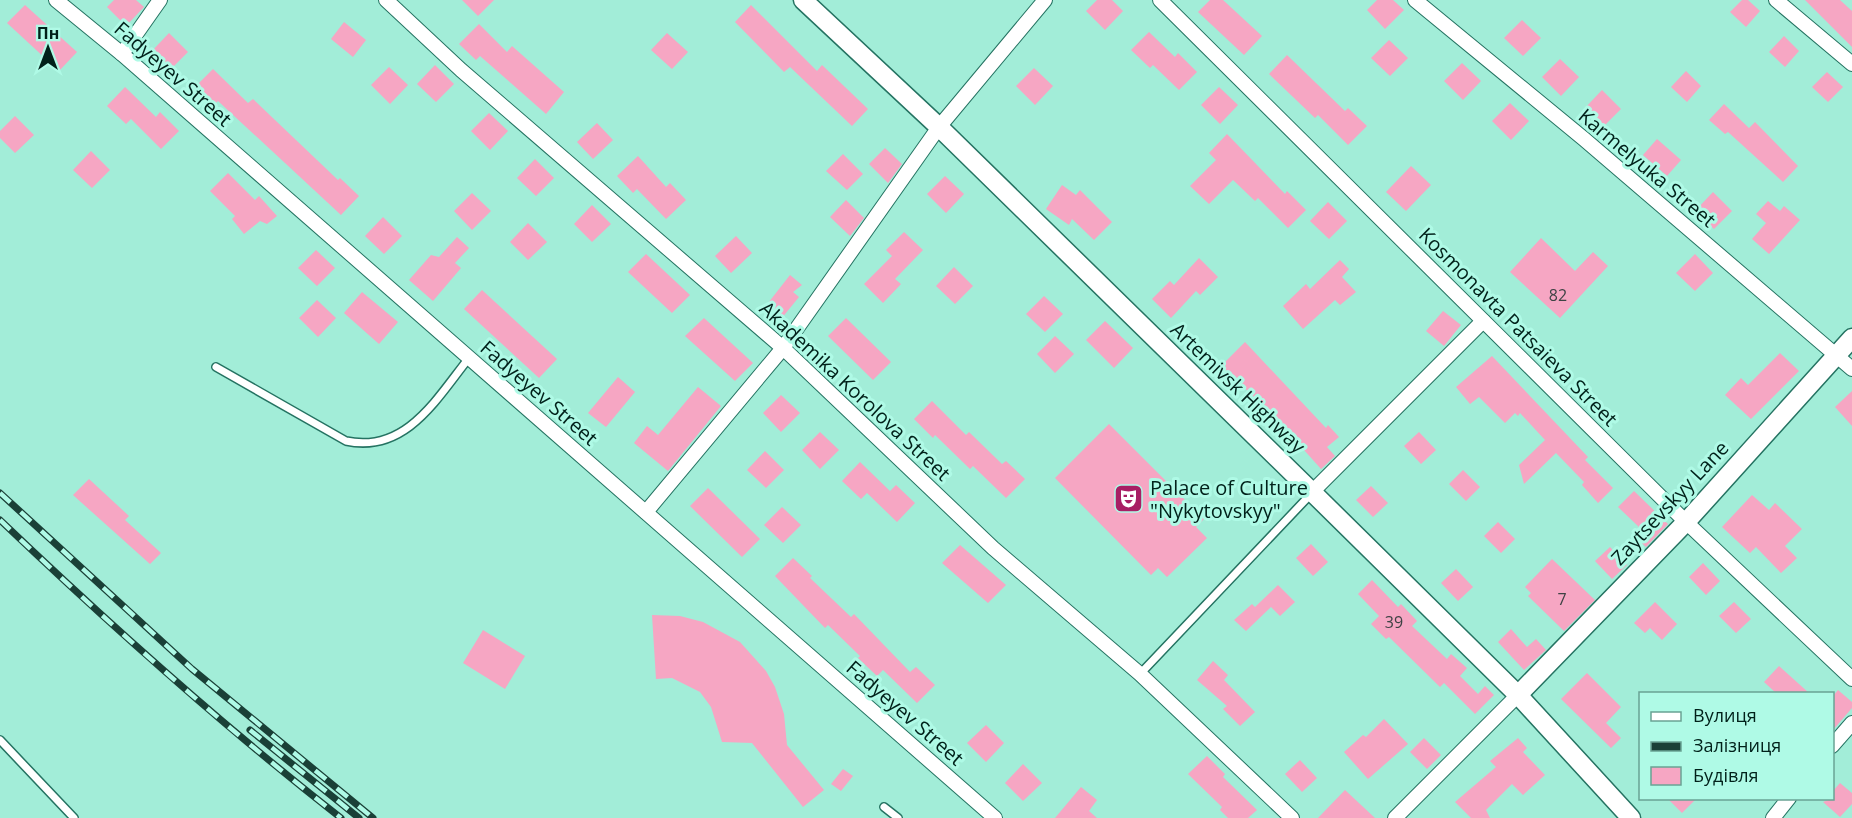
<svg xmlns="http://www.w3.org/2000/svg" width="1852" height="818" font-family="'Open Sans',sans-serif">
<rect width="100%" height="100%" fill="#a2edd8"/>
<g fill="#f6a6c3">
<polygon points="114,0 136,0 144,7 126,26 107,7"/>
<polygon points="462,0 494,0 478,16"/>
<polygon points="1097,0 1112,0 1123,11 1105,30 1086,11"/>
<polygon points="1210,0 1223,0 1262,36 1244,55 1198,12"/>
<polygon points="1377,0 1393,0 1404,10 1385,29 1367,10"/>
<polygon points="1742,0 1748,0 1760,11 1746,27 1730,12"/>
<polygon points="1805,0 1840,0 1852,11 1852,47"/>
<polygon points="25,5 77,52 59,71 7,23"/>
<polygon points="751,5 817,71 822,65 868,109 852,126 790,67 784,72 735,22"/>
<polygon points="1522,20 1541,38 1523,56 1504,38"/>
<polygon points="344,22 366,40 353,57 331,39"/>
<polygon points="479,24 507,52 512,46 564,92 546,114 480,56 476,60 459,44"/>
<polygon points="1149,32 1175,57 1178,53 1197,72 1179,90 1153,65 1150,68 1131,50"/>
<polygon points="169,33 188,52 170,70 151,52"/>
<polygon points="667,33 688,52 672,69 651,50"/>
<polygon points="1784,36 1799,51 1785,67 1769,52"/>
<polygon points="1389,40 1408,58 1390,76 1371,58"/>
<polygon points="1287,55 1345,111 1348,108 1367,126 1348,145 1318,115 1315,118 1269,74"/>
<polygon points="1560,59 1579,77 1561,96 1542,77"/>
<polygon points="1462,63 1481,81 1463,100 1444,81"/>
<polygon points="435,65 454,84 436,102 417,84"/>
<polygon points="389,67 408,85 390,104 371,85"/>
<polygon points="1034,68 1053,86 1035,105 1016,86"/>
<polygon points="213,69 248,103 253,99 338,180 340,178 359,196 341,215 218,101 214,105 195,87"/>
<polygon points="1686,71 1701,86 1687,102 1671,87"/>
<polygon points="1827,72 1843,87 1828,102 1812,87"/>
<polygon points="125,87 156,117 160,112 179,131 161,149 131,119 126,124 107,106"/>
<polygon points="1219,87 1238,105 1220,124 1201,105"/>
<polygon points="1602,90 1621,109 1603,127 1584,109"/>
<polygon points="1510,103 1529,121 1511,140 1492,121"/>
<polygon points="1724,104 1749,128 1755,122 1798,166 1783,182 1728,132 1725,134 1709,120"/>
<polygon points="489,113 508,131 490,150 471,131"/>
<polygon points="15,116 34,135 15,153 0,138 0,131"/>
<polygon points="597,123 613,140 593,159 577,142"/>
<polygon points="1227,134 1285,194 1287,191 1306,210 1288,228 1258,198 1255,201 1233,180 1209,204 1190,186 1216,160 1209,153"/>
<polygon points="1657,139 1681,160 1667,176 1643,155"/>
<polygon points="885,148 902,164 888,183 869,164"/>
<polygon points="91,151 110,170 92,188 73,170"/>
<polygon points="843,154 863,174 847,190 826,171"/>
<polygon points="638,156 666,187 670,183 686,200 666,219 637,189 633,193 617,176"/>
<polygon points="535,159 554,178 536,196 517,178"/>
<polygon points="1411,166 1431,185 1406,211 1386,192"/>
<polygon points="228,173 255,200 259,196 277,216 267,224 260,221 244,234 232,219 235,216 210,191"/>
<polygon points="945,176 964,194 946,213 927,194"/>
<polygon points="1062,185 1076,195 1080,190 1112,222 1094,240 1072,219 1069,225 1046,209"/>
<polygon points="1713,192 1732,211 1714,229 1695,211"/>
<polygon points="472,193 491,211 472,230 454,211"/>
<polygon points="846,200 864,218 850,236 830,217"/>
<polygon points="1768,201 1780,211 1784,206 1800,220 1769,254 1752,239 1766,223 1756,214"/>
<polygon points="1328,202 1347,221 1329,239 1310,221"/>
<polygon points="592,205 611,224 592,242 574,224"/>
<polygon points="383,217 402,236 384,254 365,236"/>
<polygon points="528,223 547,242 528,260 510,242"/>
<polygon points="904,232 923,250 895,279 901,284 883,303 864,284 892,256 886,250"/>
<polygon points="736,236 752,253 731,273 715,256"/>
<polygon points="457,237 469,248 455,263 461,268 433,301 409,280 431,255 439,257"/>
<polygon points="1541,238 1575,271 1593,252 1608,266 1560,318 1510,272"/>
<polygon points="316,250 335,268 317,286 298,268"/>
<polygon points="646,254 690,295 672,313 628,272"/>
<polygon points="1695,254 1713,273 1695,291 1676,273"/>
<polygon points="1199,258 1218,277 1200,295 1196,291 1171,318 1152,299 1170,281 1174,285"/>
<polygon points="1340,260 1349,269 1342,277 1356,292 1340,305 1335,300 1303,329 1283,306 1306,284 1310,289"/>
<polygon points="954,267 973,286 955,304 936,286"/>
<polygon points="790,275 802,285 793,292 799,297 781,319 765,307"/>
<polygon points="482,290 557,359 539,378 464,309"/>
<polygon points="362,292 398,322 379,344 344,313"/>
<polygon points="1044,296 1063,314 1045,332 1026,314"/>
<polygon points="317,300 336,318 318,337 299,318"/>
<polygon points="1443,311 1461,325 1444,346 1426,331"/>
<polygon points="704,318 753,363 735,381 685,336"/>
<polygon points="846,318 891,362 873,380 828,336"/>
<polygon points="1105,321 1133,348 1114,368 1086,340"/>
<polygon points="1055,336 1074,354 1055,373 1037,354"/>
<polygon points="1245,342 1326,428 1328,425 1339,437 1327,447 1335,456 1321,469 1271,413 1221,366"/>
<polygon points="1780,353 1799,371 1751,419 1725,395 1741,378 1748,385"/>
<polygon points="1492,356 1588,457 1585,460 1613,488 1598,503 1582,485 1584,482 1556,453 1524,484 1519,465 1545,440 1520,413 1518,416 1515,413 1505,423 1479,397 1470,404 1456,387"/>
<polygon points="618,377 635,392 606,427 588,413"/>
<polygon points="698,387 721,406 668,471 634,443 647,426 658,435"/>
<polygon points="1852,391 1852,426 1835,407"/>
<polygon points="781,395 800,413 781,432 763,413"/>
<polygon points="932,401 966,435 969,432 1002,464 1006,461 1025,479 1006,498 973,466 970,469 935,435 933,438 914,419"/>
<polygon points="1109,424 1204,519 1196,527 1207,538 1167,577 1158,568 1151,575 1055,478"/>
<polygon points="820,432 839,450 820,469 802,450"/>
<polygon points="1419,432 1436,450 1421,464 1404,446"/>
<polygon points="765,451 784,470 766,488 747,470"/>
<polygon points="860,462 890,491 896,485 915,503 897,522 867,493 861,499 842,481"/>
<polygon points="1463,470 1480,487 1466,501 1449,484"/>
<polygon points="89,479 129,516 125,520 161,553 150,564 73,495"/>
<polygon points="1371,486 1388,503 1373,517 1356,500"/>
<polygon points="708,488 760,539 742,557 690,506"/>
<polygon points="1634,491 1668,524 1646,547 1632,534 1639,527 1618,507"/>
<polygon points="1752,495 1769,510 1775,503 1802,529 1785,546 1797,558 1781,573 1756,547 1750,553 1722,527"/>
<polygon points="782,507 801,525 783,543 764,525"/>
<polygon points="1498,522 1515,539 1501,553 1484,536"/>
<polygon points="1311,544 1328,562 1313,576 1296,558"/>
<polygon points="960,545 1006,585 988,603 942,563"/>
<polygon points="1610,547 1627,565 1612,579 1595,561"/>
<polygon points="793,558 812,576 810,578 851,617 854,614 910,672 916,667 935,685 917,703 883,670 877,676 858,658 860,656 828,625 825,628 775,576"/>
<polygon points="1552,559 1595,600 1564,631 1528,596 1531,593 1525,587"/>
<polygon points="1703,563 1720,581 1706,595 1689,577"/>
<polygon points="1456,569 1473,587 1458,601 1441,583"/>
<polygon points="1372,580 1398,607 1401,604 1417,621 1412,626 1447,659 1451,654 1467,668 1460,676 1478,694 1485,686 1494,695 1475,714 1444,683 1440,687 1389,637 1386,639 1371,624 1379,616 1358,594"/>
<polygon points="1278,585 1295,602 1280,616 1271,607 1246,631 1234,620 1252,604 1255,607"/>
<polygon points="1655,602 1677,624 1662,640 1650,628 1645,633 1634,623"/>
<polygon points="1734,602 1751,619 1736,633 1719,616"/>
<polygon points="652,615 680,616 703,622 740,642 766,671 775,687 784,714 787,745 824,790 803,807 752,743 722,742 711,707 700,692 672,678 656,679"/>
<polygon points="1511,629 1527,647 1536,639 1546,650 1524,670 1498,642"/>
<polygon points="483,630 525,656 505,689 463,663"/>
<polygon points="1213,661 1228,675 1224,680 1255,712 1240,726 1223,709 1227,706 1197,680"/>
<polygon points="1779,666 1809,693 1776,693 1764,682"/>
<polygon points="1587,673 1621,707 1606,723 1621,738 1611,748 1561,699"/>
<polygon points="1838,690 1852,702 1852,708 1833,730 1833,696"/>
<polygon points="1384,719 1408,744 1368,779 1344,752 1363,735 1366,737"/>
<polygon points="986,725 1004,743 986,762 967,743"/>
<polygon points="1424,738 1441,755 1427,769 1410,752"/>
<polygon points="1518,738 1527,748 1523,752 1545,775 1523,795 1512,784 1486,810 1490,818 1471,818 1455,802 1496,767 1490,761"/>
<polygon points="1207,756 1225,774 1223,777 1257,810 1248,818 1228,818 1220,810 1222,807 1188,774"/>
<polygon points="1300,760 1317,778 1302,792 1285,774"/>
<polygon points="1023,764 1042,783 1023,801 1005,783"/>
<polygon points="843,769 853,776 841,791 831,784"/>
<polygon points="1840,783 1852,793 1852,804 1840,817 1823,802 1833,798 1833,791"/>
<polygon points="1081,787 1097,800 1089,811 1097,818 1055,818"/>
<polygon points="1345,790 1375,818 1318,818"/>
<polygon points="1667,798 1697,798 1682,813"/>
</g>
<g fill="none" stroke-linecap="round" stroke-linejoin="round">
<defs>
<g id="lane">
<path d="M216 367 346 441C406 454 437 398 469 358"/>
<polyline points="1140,674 1311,494"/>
<polyline points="0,740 74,818"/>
<polyline points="884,807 898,818"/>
</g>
<g id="street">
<polyline points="56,0 122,54 995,818"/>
<polyline points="386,0 461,70 783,348 993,548 1140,674 1292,818"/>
<polyline points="1160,0 1686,522 1852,679"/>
<polyline points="1415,0 1584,139 1852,369"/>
<polyline points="1776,0 1852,64"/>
<polyline points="122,54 160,0"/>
<polyline points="1312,492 1483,321"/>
<polyline points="646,512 783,348 939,127 1045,0"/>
<polyline points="1832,746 1852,723"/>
<polyline points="1395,818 1518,695"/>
<polyline points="1773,818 1789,798"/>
</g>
<g id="secondary">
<polyline points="803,0 939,127 1312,492 1518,695 1631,818"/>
<polyline points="1518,695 1686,522 1852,338"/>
</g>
</defs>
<use href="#lane" stroke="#257362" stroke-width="10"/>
<use href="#street" stroke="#257362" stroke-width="16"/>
<use href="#secondary" stroke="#257362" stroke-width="21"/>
<use href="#lane" stroke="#fff" stroke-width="7"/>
<use href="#street" stroke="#fff" stroke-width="14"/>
<use href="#secondary" stroke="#fff" stroke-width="18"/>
<defs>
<g id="rail">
<polyline points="0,493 192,669 373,818"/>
<path d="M0 520C109 624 222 725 341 818"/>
<polyline points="250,730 359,818"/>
</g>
</defs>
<use href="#rail" stroke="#1a4037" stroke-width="7"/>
<use href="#rail" stroke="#affae6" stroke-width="4.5" stroke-dasharray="14" stroke-linecap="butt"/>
</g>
<defs>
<symbol id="theatre-square" viewBox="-11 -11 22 22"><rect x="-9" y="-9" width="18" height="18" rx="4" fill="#a81e64" stroke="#affae6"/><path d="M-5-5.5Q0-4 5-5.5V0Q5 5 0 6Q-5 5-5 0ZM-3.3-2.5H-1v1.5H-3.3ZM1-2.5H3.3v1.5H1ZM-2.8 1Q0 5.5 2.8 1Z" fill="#fff"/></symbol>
</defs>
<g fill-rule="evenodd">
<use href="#theatre-square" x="1112" y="482" width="33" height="33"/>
</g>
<g text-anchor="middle" stroke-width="6" stroke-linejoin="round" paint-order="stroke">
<g font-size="16" fill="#3e4244">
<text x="1558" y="301">82</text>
<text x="1562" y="605">7</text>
<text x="1394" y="628">39</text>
</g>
<g font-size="20" fill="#01211a" stroke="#affae6">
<text transform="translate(173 74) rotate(41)" y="7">Fadyeyev Street</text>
<text transform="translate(1647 168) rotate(40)" y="7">Karmelyuka Street</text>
<text transform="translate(1518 327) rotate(45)" y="7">Kosmonavta Patsaieva Street</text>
<text transform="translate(1238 388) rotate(44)" y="7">Artemivsk Highway</text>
<text transform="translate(855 391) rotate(43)" y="7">Akademika Korolova Street</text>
<text transform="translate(539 393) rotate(41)" y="7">Fadyeyev Street</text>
<text transform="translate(1670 503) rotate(-47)" y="7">Zaytsevskyy Lane</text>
<text transform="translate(905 713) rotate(41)" y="7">Fadyeyev Street</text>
</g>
<g font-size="20" fill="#01211a" stroke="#affae6" text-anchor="start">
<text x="1150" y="495">Palace of Culture<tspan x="1150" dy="23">"Nykytovskyy"</tspan></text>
</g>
</g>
<rect x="1639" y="692" width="195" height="108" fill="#affae6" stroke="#69a394" stroke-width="1.5"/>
<rect x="1651" y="712" width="30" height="9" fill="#ffffff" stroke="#69a394" stroke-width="1.5"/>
<text x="1693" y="722" font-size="18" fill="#01211a">Вулиця</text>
<rect x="1651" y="742" width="30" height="9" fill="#1a4037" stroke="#69a394" stroke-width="1.5"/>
<text x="1693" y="752" font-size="18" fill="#01211a">Залізниця</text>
<rect x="1651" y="767" width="30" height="18" fill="#f6a6c3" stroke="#69a394" stroke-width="1.5"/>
<text x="1693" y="782" font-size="18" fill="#01211a">Будівля</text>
<g transform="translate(48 48)" stroke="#affae6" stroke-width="4.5" paint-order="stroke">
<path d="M0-4.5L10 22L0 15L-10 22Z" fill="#01211a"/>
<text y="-9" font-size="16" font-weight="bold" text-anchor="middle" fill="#01211a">Пн</text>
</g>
</svg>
